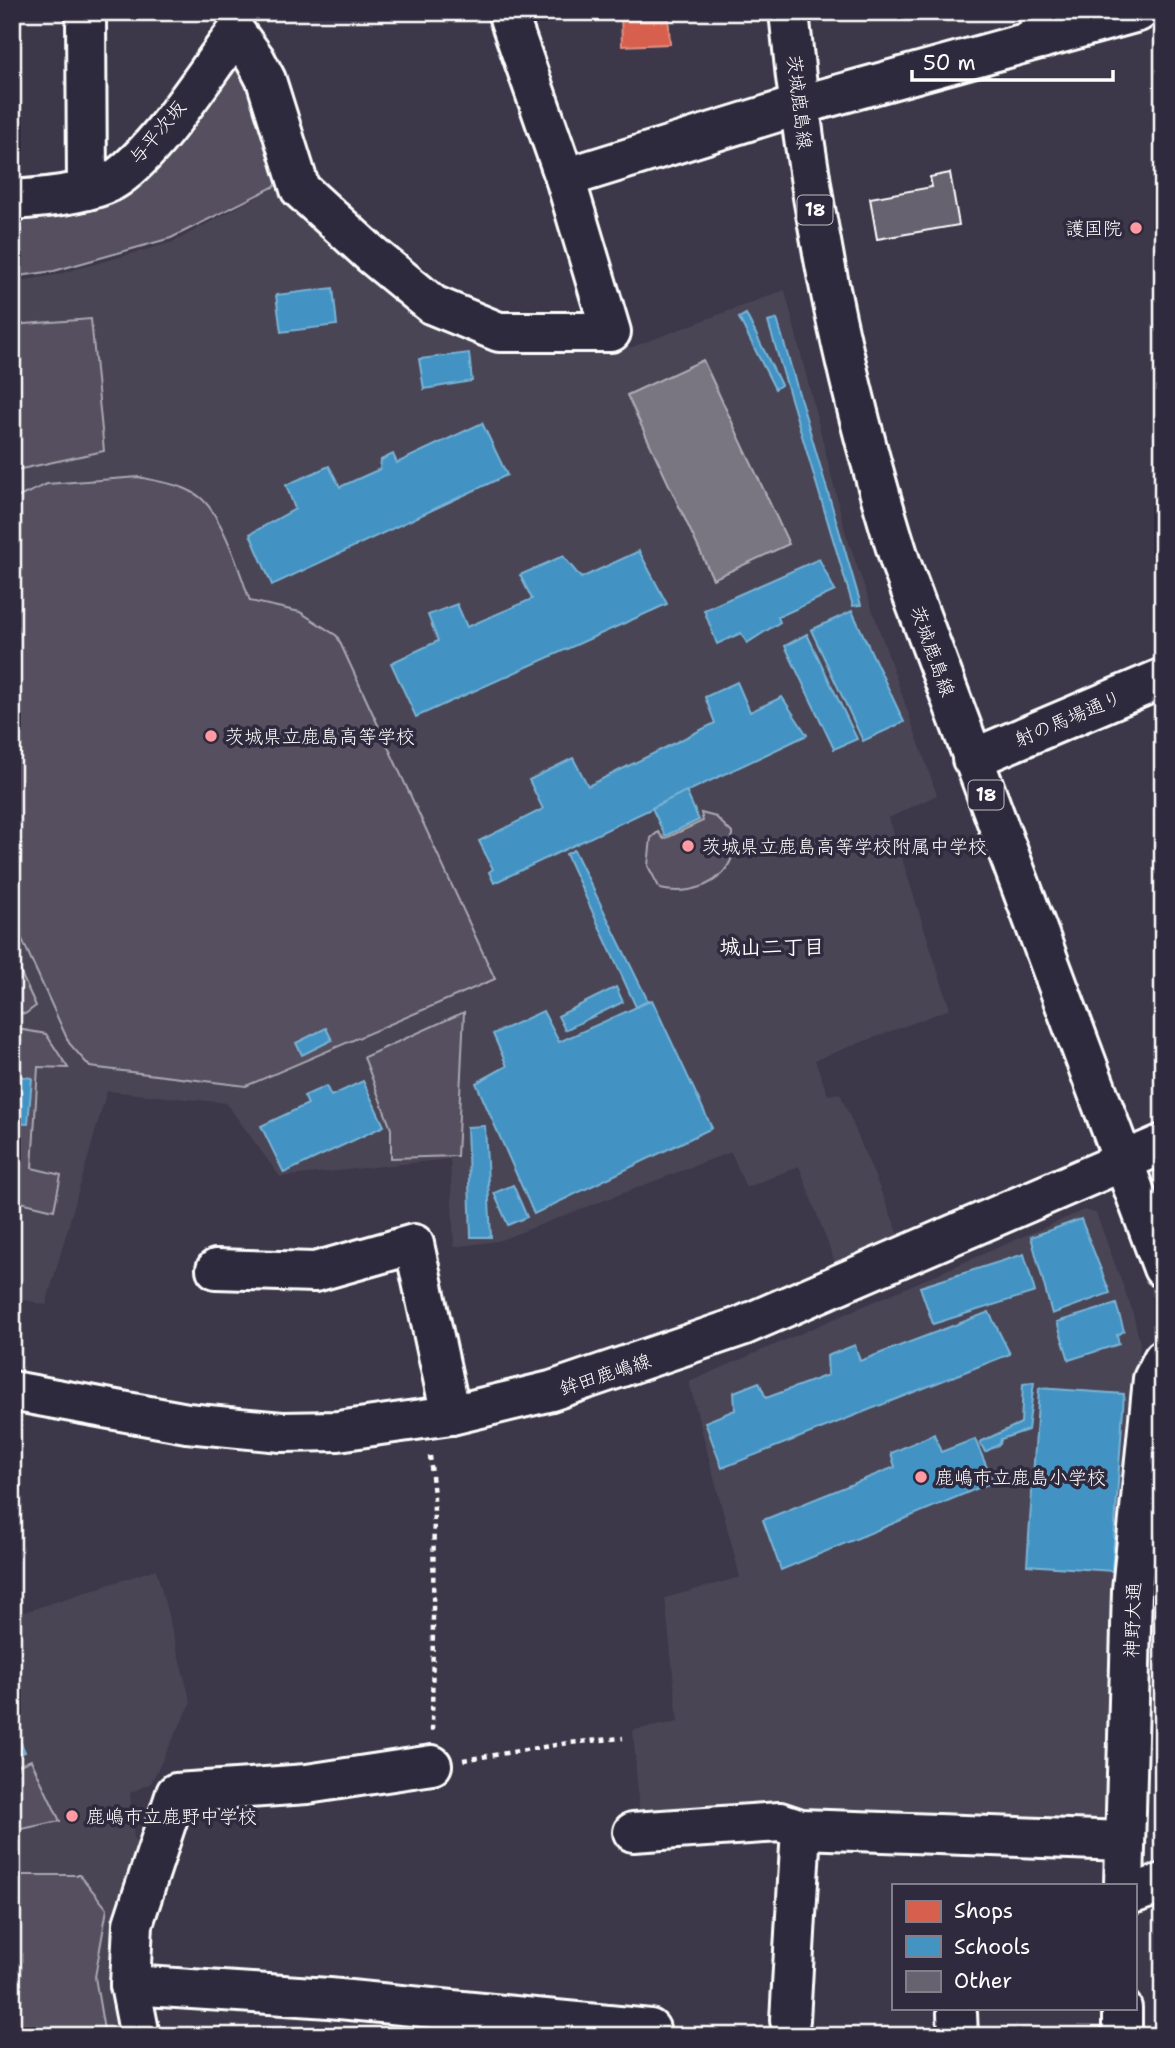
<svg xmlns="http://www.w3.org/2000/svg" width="1175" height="2048" font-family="'Shantell Sans','Klee One',sans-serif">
<rect width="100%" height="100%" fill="#3c3749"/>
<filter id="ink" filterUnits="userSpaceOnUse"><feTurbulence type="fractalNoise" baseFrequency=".0143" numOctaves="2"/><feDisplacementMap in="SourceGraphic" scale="14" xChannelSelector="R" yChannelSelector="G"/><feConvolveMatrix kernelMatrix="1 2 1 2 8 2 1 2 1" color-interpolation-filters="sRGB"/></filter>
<g filter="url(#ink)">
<g fill="#494455">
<polygon points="275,187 415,310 601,349 632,347 785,290 846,534 937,795 889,818 950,1009 815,1060 828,1095 840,1093 903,1244 838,1271 799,1166 746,1188 731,1152 498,1241 454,1247 450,1159 280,1177 226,1103 107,1091 46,1305 12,1297 12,282 55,275 173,242"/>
<polygon points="1084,1210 1096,1213 1132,1310 1140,1342 1121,1572 1117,1831 640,1821 633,1730 678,1722 665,1598 740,1577 689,1382"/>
<polygon points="156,1569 191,1703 151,1783 130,1793 134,1839 143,1853 121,1901 112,1935 124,2036 12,2036 12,1616"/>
</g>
<g fill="#555060" stroke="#aaa8b0" stroke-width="2">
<polygon points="230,55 243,60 283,182 171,238 54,271 12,277 12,204 87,199"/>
<polygon points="91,319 104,451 12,471 12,325"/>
<path d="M139 477C159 482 184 484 201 498 223 517 240 573 250 601L300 612 337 636 495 979 246 1086 90 1067 69 1043 12 917V500L47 484Z"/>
<path d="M701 813 716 817 732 833C732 841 734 853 731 860 719 887 686 895 660 889L648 866 651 838 658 832 664 839 703 821Z"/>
<polygon points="12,954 36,1006 25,1014 12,1012"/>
<polygon points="464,1012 457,1156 391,1158 391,1129 364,1057"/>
<polygon points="12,1028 46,1034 68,1068 38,1067 32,1168 61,1175 54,1210 12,1200"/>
<polygon points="31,1760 60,1821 12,1831 12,1768"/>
<polygon points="12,1875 80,1875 107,1909 95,1977 105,2036 12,2036"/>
</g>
<polygon fill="#797682" stroke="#afadb4" stroke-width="2" points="703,360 789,544 713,579 627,395"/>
<polygon fill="#d6604d" stroke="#e29082" stroke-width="2" points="621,12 668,12 670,44 622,46"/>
<g fill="#4393c3" stroke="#7bb3d5" stroke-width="2">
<polygon points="333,288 337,325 281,332 276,295"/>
<polygon points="746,314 781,385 775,389 739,318"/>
<polygon points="777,319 861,605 853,606 768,322"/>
<polygon points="469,353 472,381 424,389 419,359"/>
<polygon points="482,423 507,475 272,585 250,534 295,509 286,485 329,466 340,487 380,469 381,460 393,454 397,463"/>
<polygon points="639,551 667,604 416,717 391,663 438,641 428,615 457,604 467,627 532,599 520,575 563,556 581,578"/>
<polygon points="819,559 835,591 778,617 780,622 747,643 741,633 717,644 704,610"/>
<polygon points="852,611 904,722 863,741 811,630"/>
<polygon points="807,634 857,739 834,749 785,646"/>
<polygon points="737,682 750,712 782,697 807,735 494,883 489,872 493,869 479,841 543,809 529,780 573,758 588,786 715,723 705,697"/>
<polygon points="686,791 699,820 665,836 652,808"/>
<polygon points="574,850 648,1001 636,1007 566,854"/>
<polygon points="616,987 623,1002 565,1030 558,1016"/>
<polygon points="652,1000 712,1128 534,1214 476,1083 507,1066 493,1034 543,1011 559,1042"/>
<polygon points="326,1028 332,1040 302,1055 296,1043"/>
<polygon points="12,1075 32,1078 28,1124 12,1123"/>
<polygon points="363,1081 384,1126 284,1173 261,1126 308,1104 304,1096 326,1086 331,1096"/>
<polygon points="485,1126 491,1237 471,1237 467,1127"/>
<polygon points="513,1185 527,1217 508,1225 494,1193"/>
<polygon points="1081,1219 1110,1293 1052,1314 1031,1237"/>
<polygon points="1024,1254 1035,1292 933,1324 920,1287"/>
<polygon points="1116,1304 1124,1331 1117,1335 1119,1344 1069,1360 1057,1322"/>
<polygon points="989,1312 1010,1354 722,1468 705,1422 735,1410 734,1392 759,1382 766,1398 828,1375 827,1356 855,1345 860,1361"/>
<polygon points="1034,1382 1028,1430 1001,1439 1000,1444 985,1452 980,1442 1021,1423 1023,1384"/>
<polygon points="1039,1388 1124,1394 1112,1571 1027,1565"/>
<polygon points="934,1434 941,1452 975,1439 993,1482 781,1570 763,1520 895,1467 891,1453"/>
<polygon points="12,1723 25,1752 12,1758"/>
</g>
<polygon fill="#666270" stroke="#fff" stroke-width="2" points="950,173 959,225 877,239 870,198 932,187 930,177"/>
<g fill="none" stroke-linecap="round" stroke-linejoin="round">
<defs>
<g id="minor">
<polyline points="86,12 87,190"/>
<polyline points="1039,12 1041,39"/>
<polyline points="565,178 800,105"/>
<path d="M12 200C40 198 95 194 117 178 160 147 203 76 236 33L255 59 266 80 300 189 371 254 433 305 499 332H611L565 178 507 12"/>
<polyline points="972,759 1163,678"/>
<polyline points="216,1269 315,1272 414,1244 451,1415"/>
<polyline points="633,1832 780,1822 801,1829 1125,1841"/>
<polyline points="1124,1885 1132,1590 1153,1379 1163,1359"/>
<polyline points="1135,1893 1163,1883"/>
<polyline points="130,1985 329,1998 650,2029 650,2036"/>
<polyline points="957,2013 958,2036"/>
<polyline points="790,2020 801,1829"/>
<polyline points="140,2036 130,1985 133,1924 176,1793 307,1784 432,1765"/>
<polyline points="1122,2036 1122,2008"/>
</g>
<g id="major">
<path d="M789 12C807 201 844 384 901 564L1163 1268"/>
<polyline points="800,105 1138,12"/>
<polyline points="12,1391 187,1423 282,1432 338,1431 451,1415 551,1391 742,1326 1163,1144"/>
</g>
</defs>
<use href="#minor" stroke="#fff" stroke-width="44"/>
<use href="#major" stroke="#fff" stroke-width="44"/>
<g stroke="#fff" stroke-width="4.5" stroke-dasharray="5 5" stroke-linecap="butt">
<polyline points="430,1456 434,1496 432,1735"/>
<polyline points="463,1760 568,1743 623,1738"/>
</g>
<use href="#minor" stroke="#2f2a3d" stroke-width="38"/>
<use href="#major" stroke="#2f2a3d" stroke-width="38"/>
</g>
</g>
<g fill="#ff9aa2" stroke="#2f2a3d" stroke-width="2.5">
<circle cx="1136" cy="228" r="7"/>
<circle cx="211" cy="736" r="7"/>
<circle cx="688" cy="846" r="7"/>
<circle cx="921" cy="1477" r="7"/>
<circle cx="72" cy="1816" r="7"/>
</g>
<g text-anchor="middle" stroke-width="7" stroke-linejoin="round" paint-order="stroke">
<g fill="#2f2a3d" stroke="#c1bfc5" stroke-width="2">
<rect x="797.5" y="195.5" width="35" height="29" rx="5"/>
<rect x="968.5" y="780.5" width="35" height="29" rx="5"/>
</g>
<g font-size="18" font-weight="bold" fill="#fff">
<text x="815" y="216">18</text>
<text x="986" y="801">18</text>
</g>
<g font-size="19" fill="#fff" stroke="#2f2a3d">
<text transform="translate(800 102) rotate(83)" y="7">茨城鹿島線</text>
<text transform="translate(157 132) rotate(-50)" y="7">与平次坂</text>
<text transform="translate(933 651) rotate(70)" y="7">茨城鹿島線</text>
<text transform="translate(1068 718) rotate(-23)" y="7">射の馬場通り</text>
<text transform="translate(605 1374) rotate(-18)" y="7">鉾田鹿嶋線</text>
<text transform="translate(1132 1620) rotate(-88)" y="7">神野大通</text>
</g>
<g font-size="19" fill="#fff" stroke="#2f2a3d" text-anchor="start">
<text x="1122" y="235" text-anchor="end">護国院</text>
<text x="225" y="743">茨城県立鹿島高等学校</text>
<text x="702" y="853">茨城県立鹿島高等学校附属中学校</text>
<text x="935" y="1484">鹿嶋市立鹿島小学校</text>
<text x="86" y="1823">鹿嶋市立鹿野中学校</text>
</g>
<g font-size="21" font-weight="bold" fill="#fff" stroke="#2f2a3d">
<text x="772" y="954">城山二丁目</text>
</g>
</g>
<rect width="1175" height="2048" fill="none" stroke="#2f2a3d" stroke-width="42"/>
<rect x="21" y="21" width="1133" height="2006" fill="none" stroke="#fff" stroke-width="2.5" filter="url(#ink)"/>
<rect x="892" y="1884" width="245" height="126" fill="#2f2a3d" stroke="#827f8b" stroke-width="2"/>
<rect x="906" y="1901" width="35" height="21" fill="#d6604d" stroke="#827f8b" stroke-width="2"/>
<text x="954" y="1918" font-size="21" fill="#ffffff">Shops</text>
<rect x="906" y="1936" width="35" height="21" fill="#4393c3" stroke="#827f8b" stroke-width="2"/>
<text x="954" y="1954" font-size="21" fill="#ffffff">Schools</text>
<rect x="906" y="1971" width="35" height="21" fill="#666270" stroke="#827f8b" stroke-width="2"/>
<text x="954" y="1988" font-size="21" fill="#ffffff">Other</text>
<path d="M912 70v10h201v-10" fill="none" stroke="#ffffff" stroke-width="3.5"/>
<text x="923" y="70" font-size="21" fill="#ffffff" stroke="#2f2a3d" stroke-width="5" paint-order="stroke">50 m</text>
</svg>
